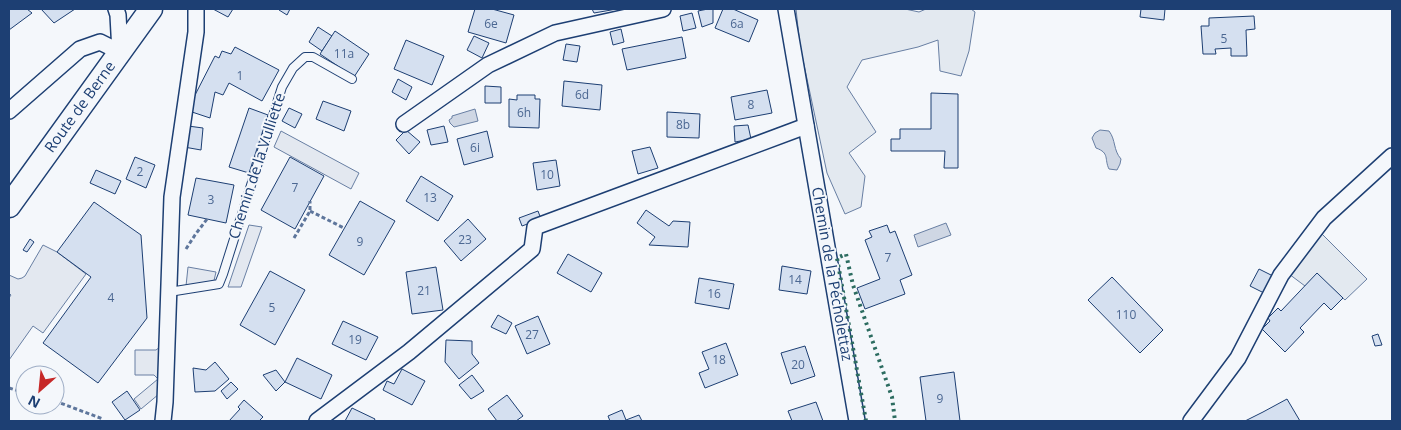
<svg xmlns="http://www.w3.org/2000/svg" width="1401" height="430" font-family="'Open Sans',sans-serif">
<rect width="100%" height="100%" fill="#f4f7fb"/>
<g fill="#e3e9f0" stroke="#687fa3">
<polygon points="796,9 905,9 919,12 926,9 971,9 975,12 969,51 961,76 940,71 938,40 918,47 862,60 847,87 876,132 849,153 865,176 861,207 845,214 827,173 800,46"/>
<polygon points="1319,231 1367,279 1345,300 1317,274 1305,286 1289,274"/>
</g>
<g fill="#e3e8f0" stroke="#687fa3">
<polygon points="281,131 359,173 351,189 274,147"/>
<polygon points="249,225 262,227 241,287 228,287"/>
<polygon points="43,245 57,252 86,274 43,333 33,326 9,360 9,298 11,295 9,293 9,275 18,279 22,278 25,276"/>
<polygon points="188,267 216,272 212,289 186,286"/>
<polygon points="160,347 159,394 141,409 134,399 158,379 154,375 135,375 135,350 156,350"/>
</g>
<g fill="#cfd7e4" stroke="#687fa3">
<polygon points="475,109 478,121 454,127 450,123 449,120 452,118 452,116"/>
<path d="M1100 130 1109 131C1116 140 1113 150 1121 159L1120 164 1117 170 1109 169C1104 159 1110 153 1096 148L1092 138 1095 133Z"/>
<polygon points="946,223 951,235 918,247 914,235"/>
</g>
<g fill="#d5e0f0" stroke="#1d3f73">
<polygon points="9,9 27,9 32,13 9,30"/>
<polygon points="41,9 75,9 54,23"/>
<polygon points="213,9 233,9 228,17"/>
<polygon points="279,9 290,9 287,15 279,10"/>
<polygon points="475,9 492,9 514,15 506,43 468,32"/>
<polygon points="592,9 617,9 594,13"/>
<polygon points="708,9 713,9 713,23 702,27 698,11"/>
<polygon points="723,9 733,9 758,20 749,42 715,28"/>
<polygon points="1141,9 1165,9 1164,20 1140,17"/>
<polygon points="692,13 696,28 683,31 680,16"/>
<polygon points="1254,16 1255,29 1246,30 1247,56 1231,56 1231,48 1215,49 1216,54 1203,54 1201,26 1209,26 1209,18"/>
<polygon points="318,27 332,36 322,51 309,42"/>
<polygon points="621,29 624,42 613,45 610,32"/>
<polygon points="335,31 369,54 354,77 320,54"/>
<polygon points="474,36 489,43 482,58 467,50"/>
<polygon points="682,37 686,58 627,70 622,49"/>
<polygon points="406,40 444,56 432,85 394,69"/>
<polygon points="566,44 580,46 577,62 563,60"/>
<polygon points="235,47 279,70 262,101 229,83 223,95 215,92 210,118 192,112 194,97 215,56 219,58 222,51 231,54"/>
<polygon points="398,79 412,87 406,100 392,92"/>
<polygon points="564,81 602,85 600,110 562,106"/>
<polygon points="485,86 501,87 501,103 485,103"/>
<polygon points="767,90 772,113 735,120 731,97"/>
<polygon points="931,93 958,94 958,168 944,168 945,151 891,151 891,139 900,139 900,129 931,129"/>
<polygon points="517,95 535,95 535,99 540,99 539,128 509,127 509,99 517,100"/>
<polygon points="323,101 351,111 344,131 316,119"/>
<polygon points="249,108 268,115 249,173 229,167"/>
<polygon points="289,108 302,114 295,128 282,121"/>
<polygon points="667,112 700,114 699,138 667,137"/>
<polygon points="748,125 751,139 735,142 734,126"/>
<polygon points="188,126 203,128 201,150 184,147"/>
<polygon points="444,126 448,142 431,145 427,130"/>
<polygon points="406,130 420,142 409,154 396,140"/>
<polygon points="487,131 493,157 464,165 457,139"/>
<polygon points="650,147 658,168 638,174 632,151"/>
<polygon points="135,157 155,165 146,188 126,179"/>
<polygon points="290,157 324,176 295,229 261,210"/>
<polygon points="556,160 560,186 537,190 533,163"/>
<polygon points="96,170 121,181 115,194 90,183"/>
<polygon points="421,176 453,196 438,221 406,201"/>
<polygon points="196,178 234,185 226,223 188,215"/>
<polygon points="360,201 395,221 364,275 329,255"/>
<polygon points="94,202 141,235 147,318 98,383 43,343 91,277 57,252"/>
<polygon points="646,210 669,226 673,221 690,222 688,247 649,245 655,237 637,223"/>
<polygon points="538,211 541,219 522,226 519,218"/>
<polygon points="468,219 486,239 461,261 444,241"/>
<polygon points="887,225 890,233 895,231 912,275 900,280 905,294 865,309 857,288 880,279 865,240 872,237 869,231"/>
<polygon points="30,239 34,242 27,252 23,250"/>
<polygon points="568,254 602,273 591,292 557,273"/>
<polygon points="782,266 811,271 807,294 779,290"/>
<polygon points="436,267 443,310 412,314 406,272"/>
<polygon points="1259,269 1273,276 1264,293 1250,286"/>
<polygon points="270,271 305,290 275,345 240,325"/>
<polygon points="1317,273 1343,298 1331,310 1324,303 1300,328 1304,332 1285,352 1262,329 1270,321 1268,318 1278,308 1281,311"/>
<polygon points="1112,277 1163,330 1140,353 1088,300"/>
<polygon points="699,278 734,284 729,309 695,303"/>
<polygon points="498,315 512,323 506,334 491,327"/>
<polygon points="538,316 550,344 527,354 515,326"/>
<polygon points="343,321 378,337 366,360 332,344"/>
<polygon points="1378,334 1382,345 1375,346 1372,336"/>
<polygon points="446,340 472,341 472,354 479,363 459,379 445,362"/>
<polygon points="726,343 738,375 705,388 699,373 709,369 702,352"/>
<polygon points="805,346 815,376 791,384 781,353"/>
<polygon points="297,358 332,375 321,399 285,382"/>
<polygon points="215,362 229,379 215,391 195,392 193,368 206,370"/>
<polygon points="402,369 425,381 412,405 383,390 387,381 394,384"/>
<polygon points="276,370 285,382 276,391 263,375"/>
<polygon points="954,372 960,421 926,421 920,377"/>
<polygon points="472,375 484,391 471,399 459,385"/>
<polygon points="231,382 238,389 227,399 221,391"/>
<polygon points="127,391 140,410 125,420 112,402"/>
<polygon points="507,395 523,416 516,421 497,421 488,409"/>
<polygon points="1287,399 1300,421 1245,421 1263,412"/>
<polygon points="244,400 263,417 259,421 229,421 240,409 238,407"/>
<polygon points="816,402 823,421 792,421 788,411"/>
<polygon points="352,408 375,419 374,421 345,421"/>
<polygon points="622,410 626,420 639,415 642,421 610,421 608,416"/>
</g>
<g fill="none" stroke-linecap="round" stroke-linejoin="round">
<defs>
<polyline id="lane" points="169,292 219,284 223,274 282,87 293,68 305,57 313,57 352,79"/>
<g id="street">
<polyline points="786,9 857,421"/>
<polyline points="9,111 80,49 100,42 120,52 118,15 116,9"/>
<polyline points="404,124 488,65 555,33 663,9"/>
<polyline points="163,421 165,402 172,197 196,32 196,9"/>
<polyline points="317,421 409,352 532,249 535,227 806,126"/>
<polyline points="1191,421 1238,358 1281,275 1324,218 1392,156"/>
</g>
<polyline id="primary" points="9,206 151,9"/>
</defs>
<use href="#lane" stroke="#1d3f73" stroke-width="10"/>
<use href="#street" stroke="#1d3f73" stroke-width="18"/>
<use href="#primary" stroke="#1d3f73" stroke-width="25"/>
<g stroke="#5e769c" stroke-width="3" stroke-dasharray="4 2.5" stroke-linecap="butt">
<polyline points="310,211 344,228"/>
<polyline points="294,238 310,211 310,201"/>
<polyline points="186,249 195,235 207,219"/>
<polyline points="9,388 25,393"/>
<polyline points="55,401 103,419"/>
</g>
<use href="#lane" stroke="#f4f7fb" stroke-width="8"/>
<use href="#street" stroke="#f4f7fb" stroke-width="15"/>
<use href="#primary" stroke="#f4f7fb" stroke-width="22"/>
<polyline stroke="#2c6c60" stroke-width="4" stroke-dasharray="2.5 4" stroke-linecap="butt" points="866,421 837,258 846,254 853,285 892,397 895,421"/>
</g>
<g text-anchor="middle" stroke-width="4" stroke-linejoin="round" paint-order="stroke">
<g font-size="12" fill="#4b6792">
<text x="491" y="28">6e</text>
<text x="737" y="28">6a</text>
<text x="1224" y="43">5</text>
<text x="344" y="58">11a</text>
<text x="240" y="80">1</text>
<text x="582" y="99">6d</text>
<text x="751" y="109">8</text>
<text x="524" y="117">6h</text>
<text x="683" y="129">8b</text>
<text x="475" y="152">6i</text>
<text x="140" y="176">2</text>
<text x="547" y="179">10</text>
<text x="295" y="192">7</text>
<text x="430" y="202">13</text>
<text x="211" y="204">3</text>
<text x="465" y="244">23</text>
<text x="360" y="246">9</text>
<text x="888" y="262">7</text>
<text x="795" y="284">14</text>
<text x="424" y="295">21</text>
<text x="714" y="298">16</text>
<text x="111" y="302">4</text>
<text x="272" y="312">5</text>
<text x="1126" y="319">110</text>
<text x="532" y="339">27</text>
<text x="355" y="344">19</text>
<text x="719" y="364">18</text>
<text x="798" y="369">20</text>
<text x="940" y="403">9</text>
</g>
<g font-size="15" fill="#1d3f73" stroke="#f4f7fb">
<text transform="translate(80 107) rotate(-54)" y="5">Route de Berne</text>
<text transform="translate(257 166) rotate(-72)" y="5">Chemin de la Vulliette</text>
<text transform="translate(832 274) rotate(80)" y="5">Chemin de la Pécholettaz</text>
</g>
</g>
<rect width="1401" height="430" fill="none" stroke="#1d3f73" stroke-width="20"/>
<g transform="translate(40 390) rotate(207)"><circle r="24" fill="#f4f7fb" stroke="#9eadc5"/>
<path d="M0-4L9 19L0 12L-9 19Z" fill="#c62828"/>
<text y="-8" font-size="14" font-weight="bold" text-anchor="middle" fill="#1d3f73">N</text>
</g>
</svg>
